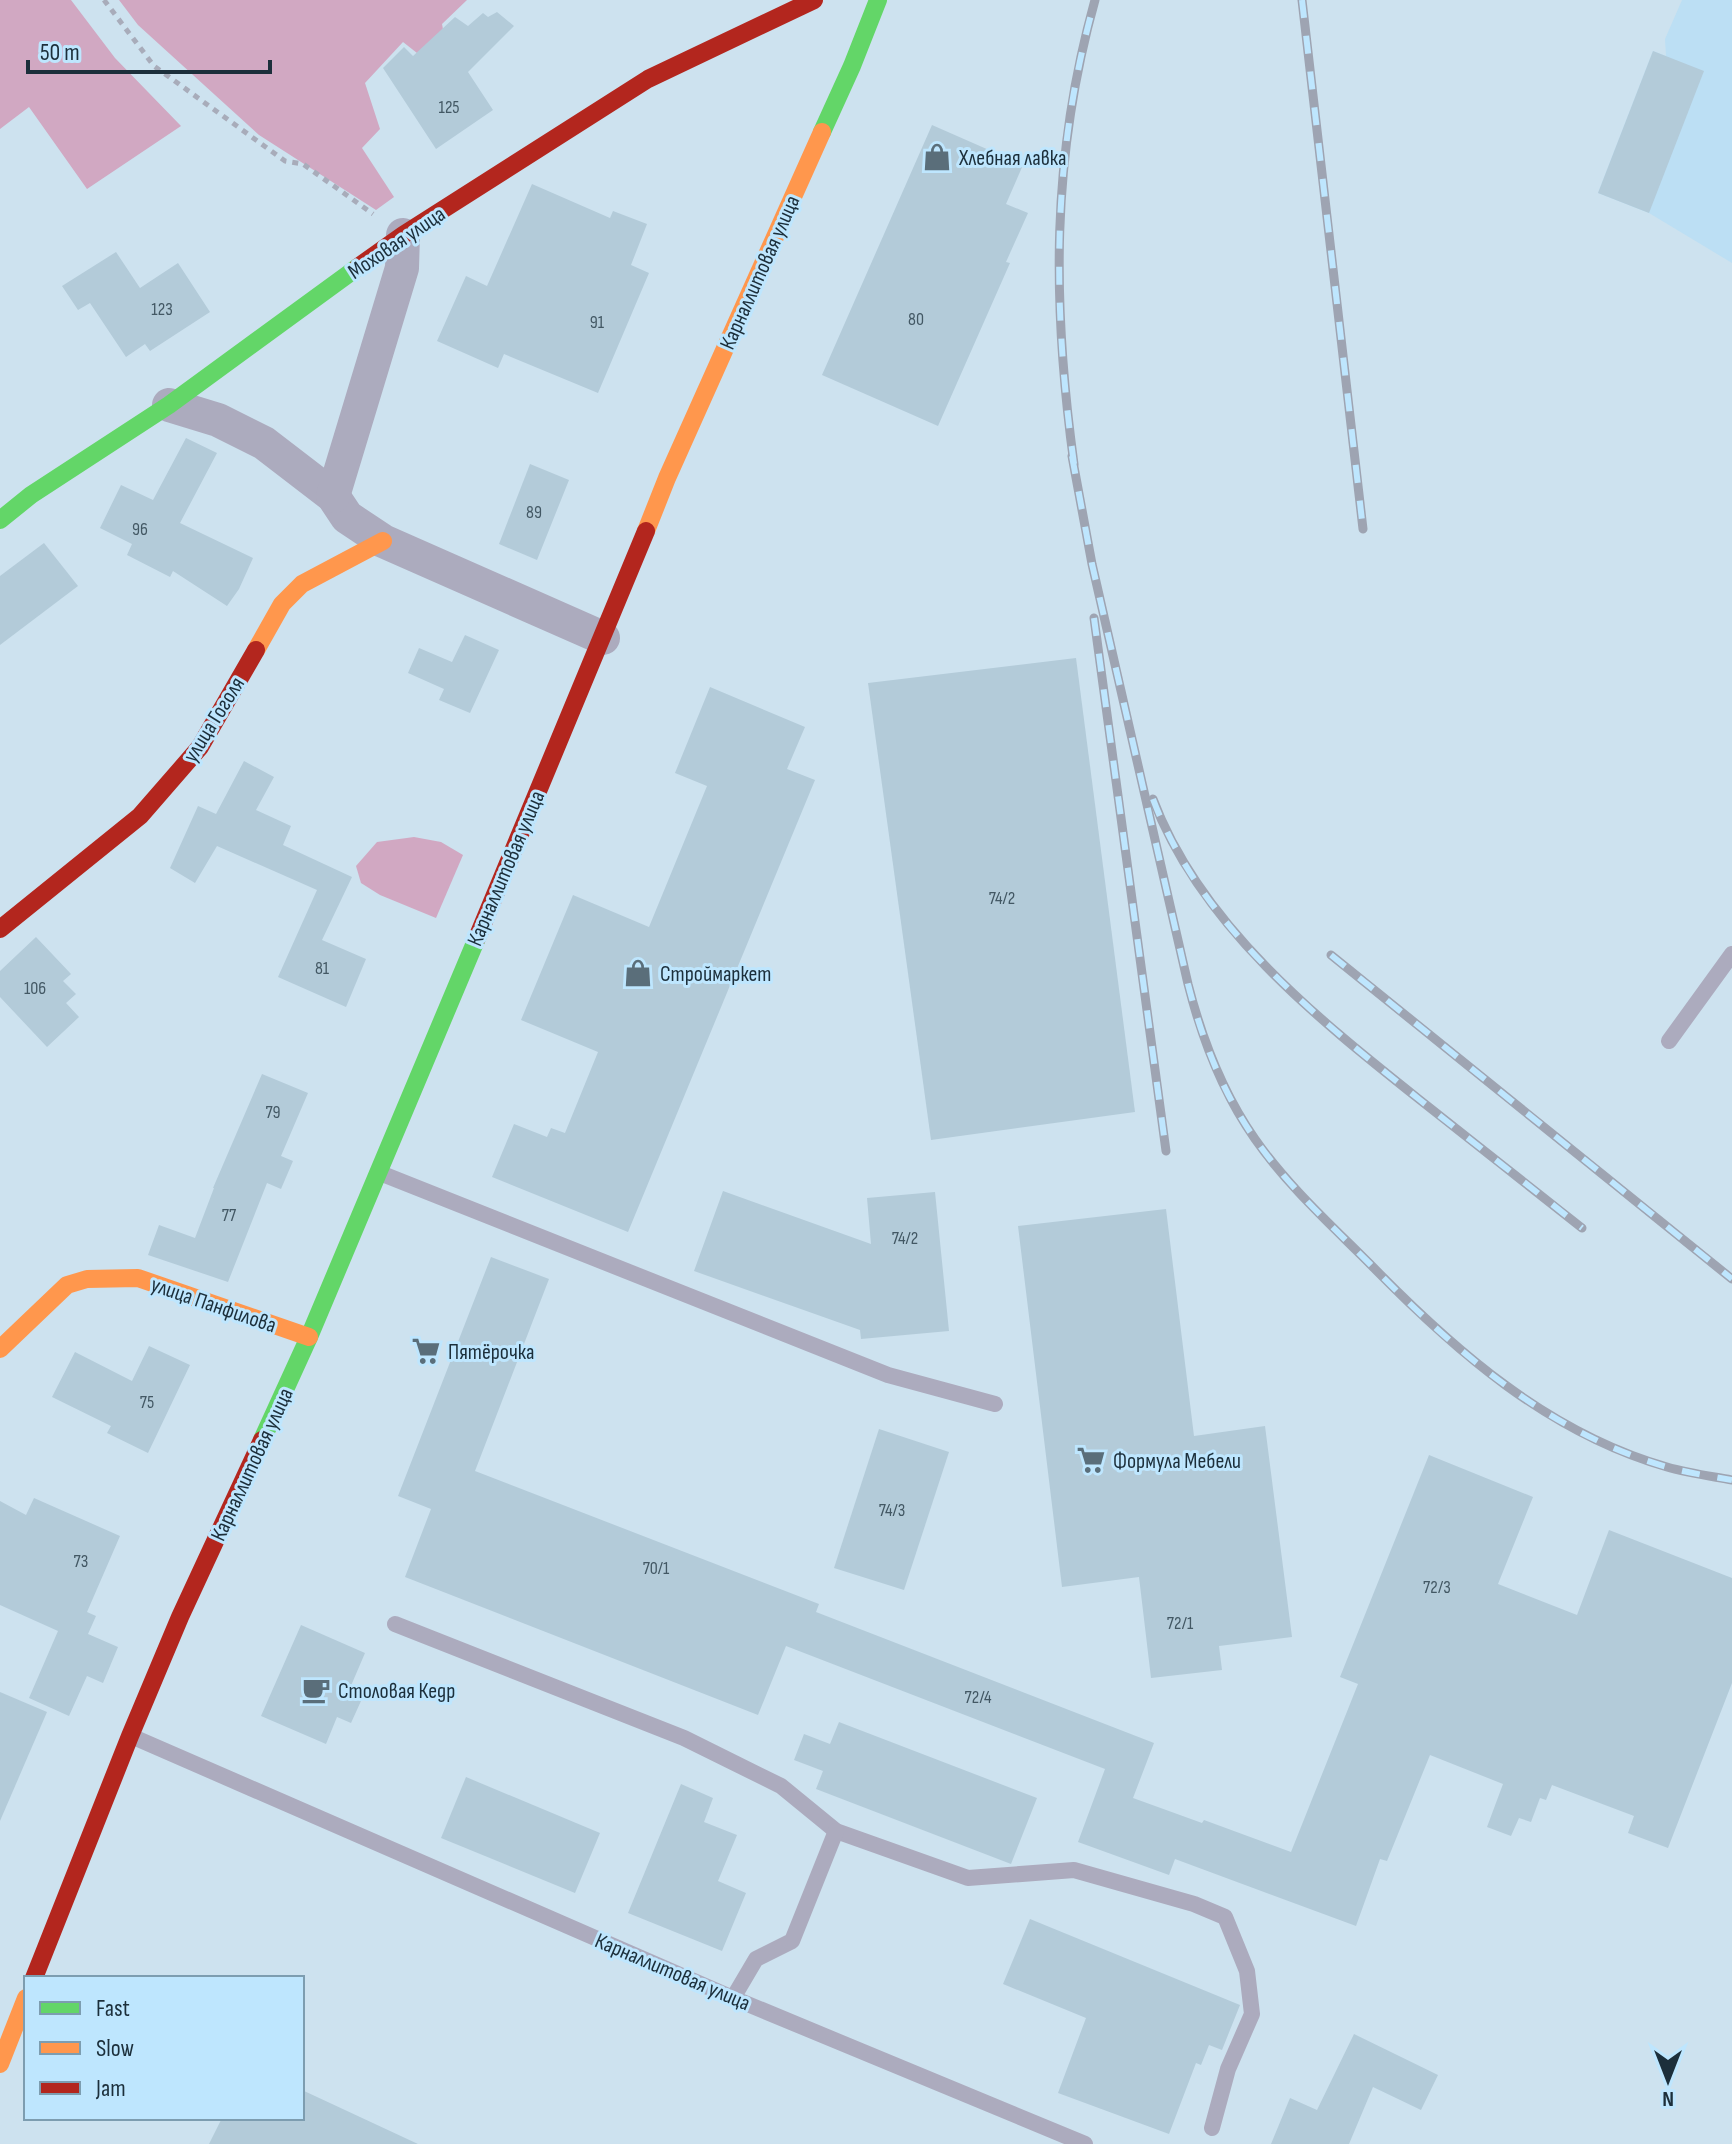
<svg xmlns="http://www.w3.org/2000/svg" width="1732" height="2144" font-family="'Sofia Sans Condensed',sans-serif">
<rect width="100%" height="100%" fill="#cde2ef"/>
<polygon fill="#bcdff4" points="1682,0 1732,0 1732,263 1649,213 1598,193 1653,51 1666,56 1665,39"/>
<g fill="#d1a8c2">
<polygon points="0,0 71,0 115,58 181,126 87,189 29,107 0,129"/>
<polygon points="119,0 467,0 442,24 448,56 431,64 403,42 365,83 380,129 362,148 394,197 376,210 259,135 138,25"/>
<polygon points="414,837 441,842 463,855 436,918 380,895 361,883 356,866 377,842"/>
</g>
<g fill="#b3cbd9">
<polygon points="497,12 514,26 468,72 493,110 436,149 383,68 404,47 413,56 455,17 468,26 483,13 488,17"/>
<polygon points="1653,51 1704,71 1649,213 1598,193"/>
<polygon points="932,125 1023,165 1006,204 1028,213 1006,262 1010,263 938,426 822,375"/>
<polygon points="532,184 610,218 613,211 647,224 631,265 649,273 598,393 504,354 498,368 437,341 466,276 487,286"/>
<polygon points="116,252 140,288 178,263 210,312 150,351 145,344 126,357 90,303 78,310 62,286"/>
<polygon points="186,438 217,453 180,523 253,558 239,589 227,606 173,571 170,577 127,555 132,544 100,528 121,485 153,500"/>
<polygon points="530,464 569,480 537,560 499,544"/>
<polygon points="44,543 78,586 0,645 0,576"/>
<polygon points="465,635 499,650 470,713 439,700 444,689 408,673 419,648 452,662"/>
<polygon points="1076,658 1135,1112 931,1140 868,683"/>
<polygon points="710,687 805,727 787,769 815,780 628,1232 492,1177 514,1124 547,1137 551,1128 565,1133 598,1052 521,1020 573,895 649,927 707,786 675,773"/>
<polygon points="244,761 274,777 256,810 291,826 283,845 352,877 322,940 366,959 346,1007 278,977 317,890 217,846 195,883 170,868 198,806 216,814"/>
<polygon points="36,937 71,974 63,981 76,994 66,1003 79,1017 47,1047 0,997 0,971"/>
<polygon points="262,1074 308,1093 281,1156 293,1161 281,1189 267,1183 228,1282 148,1255 159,1225 195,1238 214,1188 213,1188"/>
<polygon points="723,1191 871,1244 867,1198 935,1192 949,1331 861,1339 860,1330 694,1271"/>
<polygon points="1166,1209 1194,1436 1265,1426 1292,1637 1219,1646 1222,1670 1151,1678 1139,1577 1062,1587 1018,1226"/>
<polygon points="491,1257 549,1279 475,1471 819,1604 816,1612 1154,1743 1133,1798 1202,1823 1204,1820 1291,1852 1358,1684 1340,1677 1429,1455 1533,1497 1498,1584 1577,1615 1609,1530 1732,1578 1732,1683 1668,1848 1628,1833 1634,1816 1552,1785 1546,1800 1540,1798 1531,1822 1519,1818 1511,1836 1487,1827 1503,1784 1430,1755 1387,1861 1380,1859 1356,1926 1175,1859 1169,1875 1078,1842 1105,1769 786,1646 758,1715 405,1577 431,1509 398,1496"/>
<polygon points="149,1346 190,1365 148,1453 107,1433 111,1426 52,1397 75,1352 132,1381"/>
<polygon points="879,1429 949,1452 904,1590 834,1568"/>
<polygon points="34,1498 120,1536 87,1612 96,1616 88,1634 118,1647 103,1683 87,1676 69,1716 29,1698 58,1631 0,1605 0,1501 26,1515"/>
<polygon points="301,1625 365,1653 347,1695 361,1701 351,1723 337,1717 326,1744 261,1716"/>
<polygon points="0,1692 47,1712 0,1821"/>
<polygon points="839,1722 1037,1798 1011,1864 816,1789 823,1771 794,1760 804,1734 830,1744"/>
<polygon points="466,1777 600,1833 575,1893 441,1838"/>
<polygon points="681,1784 713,1798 704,1822 737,1835 718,1881 746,1893 722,1951 628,1913"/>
<polygon points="1030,1919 1240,2005 1222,2050 1209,2045 1201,2065 1196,2063 1169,2134 1058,2093 1086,2018 1003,1984"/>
<polygon points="1354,2034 1438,2075 1421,2110 1373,2087 1349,2144 1271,2144 1290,2098 1317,2110"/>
<polygon points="302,2090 418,2144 209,2144 222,2118 302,2118"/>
</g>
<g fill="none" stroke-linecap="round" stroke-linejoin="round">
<polyline stroke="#a8acba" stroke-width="5" stroke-dasharray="6 6" stroke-linecap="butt" points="104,0 154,66 285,161 303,164 373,214"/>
<g stroke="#acabbe" stroke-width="16">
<polyline points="1669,1041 1732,954"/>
<polyline points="380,1173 888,1375 995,1404"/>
<polyline points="395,1624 684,1738 781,1786 836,1831 968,1878 1074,1870 1194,1904 1225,1917 1247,1971 1252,2014 1228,2069 1212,2128"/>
<polyline points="131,1736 733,1998 1085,2144"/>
<polyline points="733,1998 756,1959 792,1941 836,1831"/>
</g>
<g stroke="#acabbe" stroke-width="34">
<polyline points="169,405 218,420 264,443 333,496 347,517 383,541 603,638"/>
<polyline points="333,496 402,268 403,235"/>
</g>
<g stroke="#63d668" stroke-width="18">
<polyline points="822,132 852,66 878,0"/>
<polyline points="0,520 31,495 169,405 358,267"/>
<polyline points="262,1440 309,1337 477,938"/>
</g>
<g stroke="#ff974d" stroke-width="18">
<polyline points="646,531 667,478 822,132"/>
<polyline points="256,650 282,604 302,584 383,541"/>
<polyline points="0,1349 67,1285 87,1279 138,1278 309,1337"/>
<polyline points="0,2064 26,1998"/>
</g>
<g stroke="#b3261e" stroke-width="18">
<polyline points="358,267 403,235 648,79 814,0"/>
<polyline points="0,929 140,816 200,747 256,650"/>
<polyline points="477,938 646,531"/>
<polyline points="34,1978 130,1736 180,1617 262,1440"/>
</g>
<defs>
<g id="rail">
<polyline points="1302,0 1363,529"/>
<path d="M1072 456 1092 564 1188 984C1202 1039 1222 1092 1255 1139 1287 1185 1330 1224 1370 1264 1454 1350 1548 1433 1667 1467 1688 1473 1710 1476 1732 1480"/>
<path d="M1074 464C1052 303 1051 157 1095 0"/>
<polyline points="1094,618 1166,1151"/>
<path d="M1153 799C1200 925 1318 1019 1420 1100 1474 1143 1528 1185 1582 1228"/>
<polyline points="1331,955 1732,1279"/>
</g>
</defs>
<use href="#rail" stroke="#9ea4b2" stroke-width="9"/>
<use href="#rail" stroke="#bee6fe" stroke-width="6" stroke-dasharray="18" stroke-linecap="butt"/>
</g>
<defs>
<symbol id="shop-bare" viewBox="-9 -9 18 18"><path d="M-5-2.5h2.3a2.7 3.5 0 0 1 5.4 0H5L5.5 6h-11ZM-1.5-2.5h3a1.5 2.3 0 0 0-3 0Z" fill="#5a6e7a" stroke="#bee6fe" stroke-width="2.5" paint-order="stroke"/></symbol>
<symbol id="supermarket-bare" viewBox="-9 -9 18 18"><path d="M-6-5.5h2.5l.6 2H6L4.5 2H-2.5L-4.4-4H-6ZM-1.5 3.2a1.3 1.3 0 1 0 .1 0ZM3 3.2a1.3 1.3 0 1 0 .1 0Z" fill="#5a6e7a" stroke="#bee6fe" stroke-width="2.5" paint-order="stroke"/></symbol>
<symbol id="cafe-bare" viewBox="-9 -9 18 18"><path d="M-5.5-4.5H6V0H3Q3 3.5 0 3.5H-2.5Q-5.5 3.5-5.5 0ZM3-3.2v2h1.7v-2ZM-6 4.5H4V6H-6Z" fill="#5a6e7a" stroke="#bee6fe" stroke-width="2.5" paint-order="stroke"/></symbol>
</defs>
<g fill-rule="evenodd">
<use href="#shop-bare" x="917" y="137" width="40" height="40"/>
<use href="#shop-bare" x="618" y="953" width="40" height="40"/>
<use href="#supermarket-bare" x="406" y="1331" width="40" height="40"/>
<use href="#supermarket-bare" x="1071" y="1440" width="40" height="40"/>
<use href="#cafe-bare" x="296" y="1670" width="40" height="40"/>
</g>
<g text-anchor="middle" stroke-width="6" stroke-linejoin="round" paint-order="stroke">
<g font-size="18" fill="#435864">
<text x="449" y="113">125</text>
<text x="162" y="315">123</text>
<text x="916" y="325">80</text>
<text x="597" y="328">91</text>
<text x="534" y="518">89</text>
<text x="140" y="535">96</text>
<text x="1002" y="904">74/2</text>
<text x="322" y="974">81</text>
<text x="35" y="994">106</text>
<text x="273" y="1118">79</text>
<text x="229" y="1221">77</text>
<text x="905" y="1244">74/2</text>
<text x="147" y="1408">75</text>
<text x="892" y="1516">74/3</text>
<text x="81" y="1567">73</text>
<text x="656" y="1574">70/1</text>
<text x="1437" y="1593">72/3</text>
<text x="1180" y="1629">72/1</text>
<text x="978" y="1703">72/4</text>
</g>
<g font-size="22" fill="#1c2f3b" stroke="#bee6fe" text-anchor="start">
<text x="959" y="165">Хлебная лавка</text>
<text x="660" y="981">Строймаркет</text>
<text x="448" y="1359">Пятёрочка</text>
<text x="1113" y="1468">Формула Мебели</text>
<text x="338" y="1698">Столовая Кедр</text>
</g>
<g font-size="22" fill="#1c2f3b" stroke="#bee6fe">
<text transform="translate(396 242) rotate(-34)" y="8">Моховая улица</text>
<text transform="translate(759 272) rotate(-66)" y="8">Карналлитовая улица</text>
<text transform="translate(213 719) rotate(-58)" y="8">улица Гоголя</text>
<text transform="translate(505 868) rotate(-67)" y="8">Карналлитовая улица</text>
<text transform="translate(214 1304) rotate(19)" y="8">улица Панфилова</text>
<text transform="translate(251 1464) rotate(-65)" y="8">Карналлитовая улица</text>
<text transform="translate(673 1971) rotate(23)" y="8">Карналлитовая улица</text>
</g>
</g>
<rect x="24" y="1976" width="280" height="144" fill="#bee6fe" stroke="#7d9db0" stroke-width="2"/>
<rect x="40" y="2002" width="40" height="12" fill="#63d668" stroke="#7d9db0" stroke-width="2"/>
<text x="96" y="2016" font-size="24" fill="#1c2f3b">Fast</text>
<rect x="40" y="2042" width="40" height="12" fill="#ff974d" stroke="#7d9db0" stroke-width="2"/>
<text x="96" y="2056" font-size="24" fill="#1c2f3b">Slow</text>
<rect x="40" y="2082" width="40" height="12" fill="#b3261e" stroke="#7d9db0" stroke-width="2"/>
<text x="96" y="2096" font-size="24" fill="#1c2f3b">Jam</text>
<g transform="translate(1668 2080) rotate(180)" stroke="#bee6fe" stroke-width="6" paint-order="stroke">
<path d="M0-6L14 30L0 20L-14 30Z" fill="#1c2f3b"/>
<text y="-12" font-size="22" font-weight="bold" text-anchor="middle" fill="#1c2f3b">N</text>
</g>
<path d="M28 60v12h242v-12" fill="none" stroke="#1c2f3b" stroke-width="4"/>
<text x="40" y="60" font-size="24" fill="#1c2f3b" stroke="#bee6fe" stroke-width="6" paint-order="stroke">50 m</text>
</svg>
